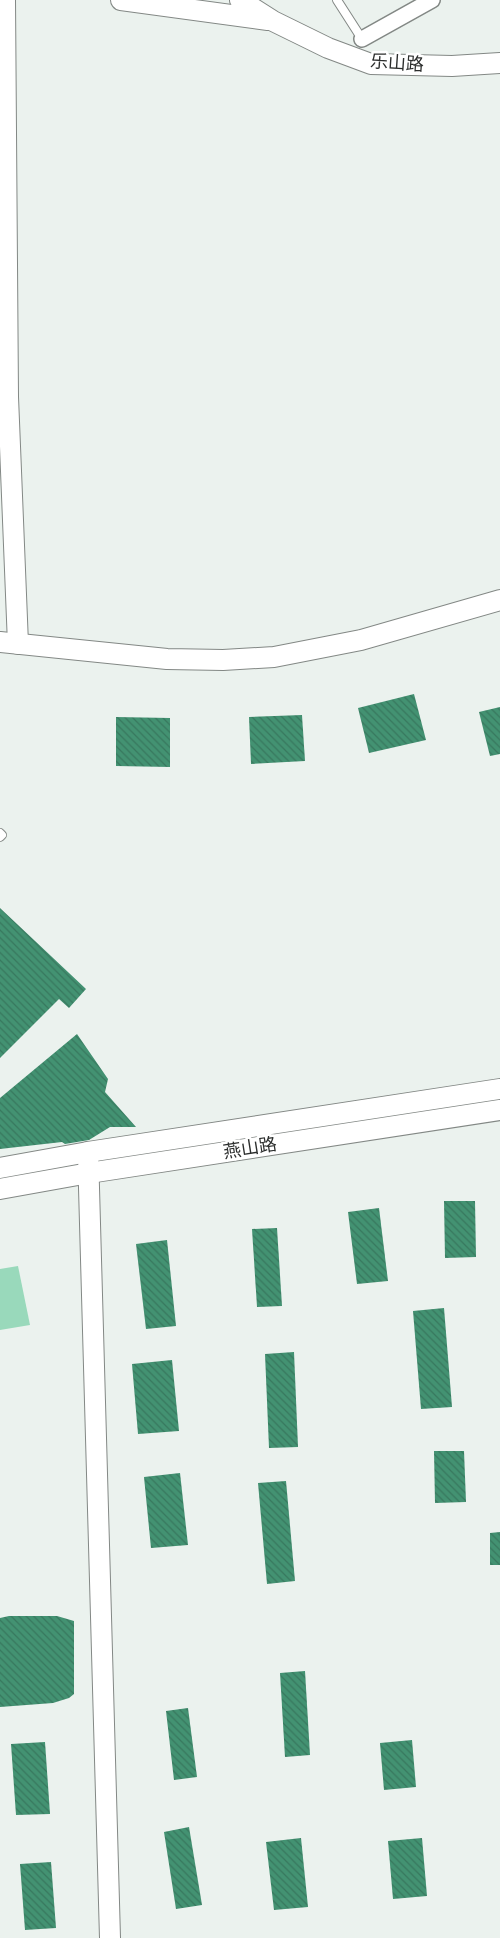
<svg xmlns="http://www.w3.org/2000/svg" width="500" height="1938" font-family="'Noto Sans','Noto Sans SC',sans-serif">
<defs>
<pattern id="building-back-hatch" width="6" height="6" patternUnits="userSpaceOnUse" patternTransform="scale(1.25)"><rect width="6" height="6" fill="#439272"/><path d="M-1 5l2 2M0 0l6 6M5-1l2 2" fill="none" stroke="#38785e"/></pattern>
</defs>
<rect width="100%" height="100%" fill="#ebf2ee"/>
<polygon fill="#99d9bb" points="18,1266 30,1325 0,1330 0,1269"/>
<g fill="url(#building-back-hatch)">
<polygon points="414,694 426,740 369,753 358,708"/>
<polygon points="500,707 500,754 490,756 479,712"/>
<polygon points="302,715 305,761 251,764 249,717"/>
<polygon points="116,717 170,718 170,767 116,766"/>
<polygon points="0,908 86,989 69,1008 59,999 0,1058"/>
<polygon points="77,1034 108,1079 105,1092 136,1127 110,1127 89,1140 65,1144 62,1142 0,1149 0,1098"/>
<polygon points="444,1201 475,1201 476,1257 445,1258"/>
<polygon points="379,1208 388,1281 357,1284 348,1212"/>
<polygon points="277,1228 282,1306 257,1307 252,1229"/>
<polygon points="167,1240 176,1326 146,1329 136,1244"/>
<polygon points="444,1308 452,1407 421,1409 413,1311"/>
<polygon points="294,1352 298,1447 269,1448 265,1354"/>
<polygon points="172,1360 179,1431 138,1434 132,1364"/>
<polygon points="434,1451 464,1451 466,1502 435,1503"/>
<polygon points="180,1473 188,1545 151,1548 144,1477"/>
<polygon points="286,1481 295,1581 267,1584 258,1483"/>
<polygon points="500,1532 500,1565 490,1565 490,1533"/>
<polygon points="9,1616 57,1616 74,1621 74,1694 69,1698 53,1703 0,1707 0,1618"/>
<polygon points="305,1671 310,1755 285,1757 280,1673"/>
<polygon points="188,1708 197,1777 174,1780 166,1711"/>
<polygon points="412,1740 416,1787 384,1790 380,1743"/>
<polygon points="45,1742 50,1814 16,1815 11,1744"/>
<polygon points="189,1827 202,1905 176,1909 164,1832"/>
<polygon points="301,1838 308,1907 274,1910 266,1842"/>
<polygon points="422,1838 427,1896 393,1899 388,1841"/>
<polygon points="51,1862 56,1928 25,1930 20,1864"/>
</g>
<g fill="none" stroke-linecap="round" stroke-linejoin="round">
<defs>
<g id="lane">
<polyline points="337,0 362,39"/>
<polyline points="0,833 2,835 0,837"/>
</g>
<polyline id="street" points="362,39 432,0"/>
<g id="secondary">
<polyline points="5,0 8,397 18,644"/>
<polyline points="121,0 268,20"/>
<polyline points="240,0 273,21 328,48 371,64 452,66 500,63"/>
<polyline points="0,642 167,659 223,660 274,657 361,640 500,600"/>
<polyline points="88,1152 110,1938"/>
<polyline points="0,1168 88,1152 500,1089"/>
<polyline points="0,1189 89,1173 500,1110"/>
</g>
</defs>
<use href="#lane" stroke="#838885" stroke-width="10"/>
<use href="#street" stroke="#838885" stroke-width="18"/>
<use href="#secondary" stroke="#838885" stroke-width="22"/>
<use href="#lane" stroke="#fff" stroke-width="8"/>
<use href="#street" stroke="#fff" stroke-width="15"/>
<use href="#secondary" stroke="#fff" stroke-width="20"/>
</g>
<g text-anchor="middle" stroke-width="5" stroke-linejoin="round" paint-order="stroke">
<g font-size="18" fill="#2c2e2d" stroke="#fff">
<text transform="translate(397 63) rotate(4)" y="6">乐山路</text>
<text transform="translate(250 1148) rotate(-9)" y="6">燕山路</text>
</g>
</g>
</svg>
